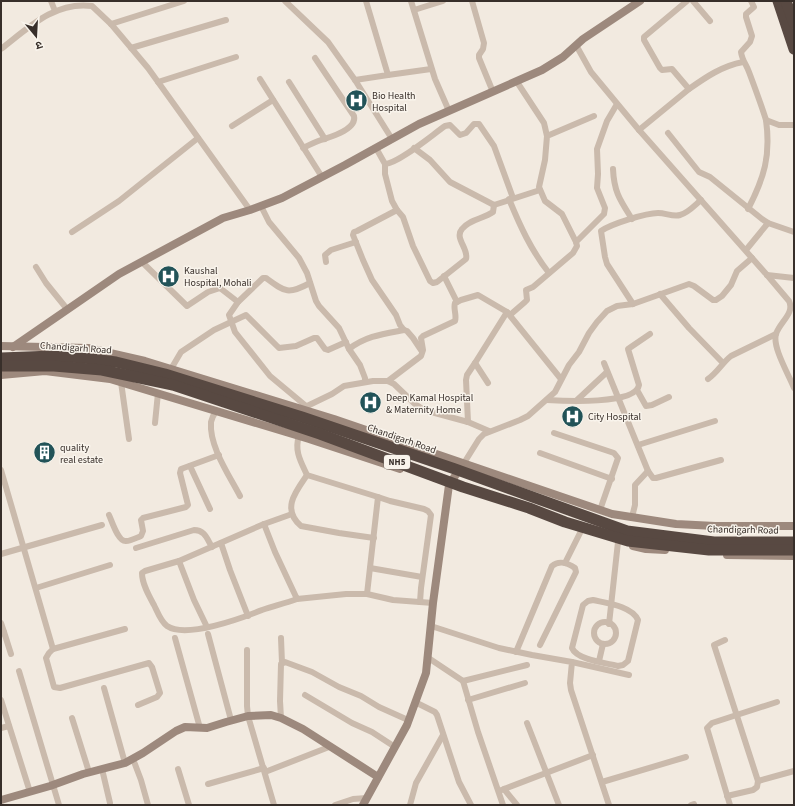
<svg xmlns="http://www.w3.org/2000/svg" width="795" height="806" font-family="'Source Sans 3','Noto Sans Devanagari',sans-serif">
<rect width="100%" height="100%" fill="#f2eae0"/>
<g fill="none" stroke-linecap="round" stroke-linejoin="round">
<g stroke="#cabaac" stroke-width="6">
<polyline points="51,1 55,11"/>
<polyline points="285,1 328,42 355,80 392,139"/>
<polyline points="411,1 435,79 449,111"/>
<polyline points="472,1 484,43 483,49 479,55 479,58 493,92"/>
<path d="M687 1 644 37V40L660 68 662 70 672 69 689 89C706 77 722 66 743 62"/>
<polyline points="693,1 710,21"/>
<path d="M751 1 754 7 746 14V17L752 36 750 42 741 52C742 60 746 64 749 72 755 88 761 104 766 120"/>
<polyline points="414,10 443,1"/>
<polyline points="111,24 184,1"/>
<path d="M576 45 591 72 639 130 767 275 789 301C795 313 780 322 776 334 772 347 789 375 794 388"/>
<polyline points="131,48 226,20"/>
<path d="M1 49C28 28 55 1 92 6L111 24 148 68 250 210"/>
<polyline points="388,75 431,69"/>
<polyline points="260,79 322,177"/>
<polyline points="355,80 388,75 366,1"/>
<polyline points="158,82 236,57"/>
<polyline points="289,82 325,139"/>
<polyline points="517,82 544,123 547,136"/>
<polyline points="232,126 273,100"/>
<polyline points="639,130 689,89"/>
<polyline points="668,133 699,172 710,177 762,219 768,223 794,232"/>
<path d="M303 148C309 145 315 142 321 140 330 137 357 130 354 116L315 58"/>
<path d="M376 148 385 164C399 163 432 135 445 126L450 125 460 135 466 133 474 124H479L494 146 513 198"/>
<polyline points="414,148 430,160 450,182 494,205 540,190"/>
<path d="M385 164V174L392 201 397 210 403 217 413 246 430 281 433 283 437 282 466 259C469 249 454 238 462 229 470 219 483 219 493 212L494 205"/>
<path d="M613 169C614 192 620 200 632 219"/>
<path d="M509 199C520 226 531 250 549 273"/>
<polyline points="261,206 269,222 299,258 307,273 316,301 319,306 339,328 349,349 360,365 365,378 365,382"/>
<path d="M748 209C764 178 771 156 766 120L779 125H794"/>
<polyline points="397,210 357,231 354,232 353,235 363,260 372,280 396,315 400,325 404,330 407,331 413,338 421,350"/>
<polyline points="72,232 119,201 198,138"/>
<polyline points="576,242 562,214 545,201 539,187 545,160 547,136 594,116"/>
<polyline points="746,250 768,223"/>
<polyline points="142,262 187,306 208,292 220,288 238,302"/>
<polyline points="326,262 325,255 331,250 356,242"/>
<polyline points="36,267 46,283 67,309"/>
<polyline points="767,275 794,278"/>
<polyline points="444,276 457,302"/>
<polyline points="660,294 689,328 723,363"/>
<path d="M633 304 607 264 605 257 601 231C611 224 646 213 658 213 666 213 673 217 680 215 688 213 695 205 701 200"/>
<polyline points="510,315 525,302 527,300 526,290 533,287 573,253 577,246 576,242 604,214 605,208 597,188 598,174 597,149 607,121 617,104"/>
<path d="M349 349C366 336 383 334 404 330"/>
<polyline points="475,363 507,312"/>
<polyline points="604,363 648,471 653,478 656,478 721,460"/>
<polyline points="171,369 181,352 214,330 246,315 279,348 296,346 314,338 317,338 325,349 328,350 346,342"/>
<path d="M708 379C718 372 722 363 731 356L776 334"/>
<path d="M388 381 421 356 423 350 421 338 423 336 455 321C457 315 453 309 455 303L461 300 478 295 507 312 561 379"/>
<polyline points="121,382 129,439"/>
<polyline points="637,390 646,406 652,405 669,397"/>
<path d="M547 400C563 401 636 405 639 385L628 349 650 334"/>
<polyline points="576,401 607,372"/>
<path d="M306 406 270 376 235 332 229 315 238 302 263 278H266C285 292 288 295 310 283"/>
<polyline points="303,408 332,394 344,386 373,381 388,381 394,384 415,404 424,410 468,422 489,431"/>
<path d="M216 411C214 414 212 418 211 422 209 446 229 475 240 496"/>
<polyline points="468,422 466,380 467,375 475,363 488,383"/>
<polyline points="155,423 158,393"/>
<polyline points="554,433 614,453 618,458 600,510"/>
<path d="M299 436C294 451 301 462 307 475L378 497"/>
<polyline points="638,445 715,421"/>
<polyline points="540,453 612,479"/>
<polyline points="464,463 479,439 484,434 520,420 528,416 555,392 569,365 579,352 589,333 597,322 607,311 617,306 633,304 689,284 694,286 713,300 716,300 722,296 731,285 737,271 752,258"/>
<polyline points="190,466 210,509"/>
<polyline points="1,470 53,649 49,653 46,658 54,687 60,688 149,663 152,667 160,693 157,697 138,705"/>
<path d="M307 475C296 491 281 509 301 526L339 533 374 538"/>
<polyline points="292,514 264,524 275,552 297,599 346,594 367,594 393,600 433,603"/>
<path d="M109 515C112 521 118 542 126 541 131 541 136 538 141 536L143 531 141 520 143 518 186 507 188 505 180 473 181 469 219 455"/>
<polyline points="632,517 635,505 635,485 648,471"/>
<path d="M264 524 179 561 145 571 142 573C142 584 149 596 154 605 157 611 161 622 167 626 186 639 242 618 262 610 274 606 286 603 297 599"/>
<polyline points="221,543 230,570 248,616"/>
<path d="M136 548 194 530C205 530 207 539 212 547"/>
<polyline points="1,554 102,525"/>
<polyline points="179,561 194,600 207,627"/>
<polyline points="565,563 581,531"/>
<polyline points="370,568 422,577"/>
<polyline points="36,588 110,565"/>
<polyline points="367,594 378,497 390,501 424,509 428,511 431,515 421,588 420,602"/>
<path d="M593 600C606 603 632 606 638 620L628 661 623 665 618 666C606 663 577 660 572 648L583 605 588 601Z"/>
<circle cx="605" cy="633" r="11"/>
<polyline points="1,623 4,632 1,634"/>
<polyline points="609,624 618,542"/>
<polyline points="431,626 499,648 532,655 572,662 570,683 571,690 609,805"/>
<polyline points="4,632 11,654"/>
<polyline points="208,634 231,720"/>
<polyline points="175,638 200,728"/>
<polyline points="281,638 282,663"/>
<polyline points="725,640 714,645 758,781 757,787 753,790 727,796"/>
<polyline points="53,649 125,629"/>
<polyline points="247,650 247,706 248,716 274,805"/>
<path d="M516 652 552 566C559 560 568 563 575 568L576 572 540 645"/>
<polyline points="427,657 463,681 478,732 503,805"/>
<polyline points="599,661 603,644"/>
<polyline points="572,662 629,675"/>
<polyline points="19,671 59,805"/>
<polyline points="463,681 527,665"/>
<polyline points="104,688 125,763"/>
<polyline points="305,695 352,723 372,732 395,747"/>
<polyline points="1,700 30,792"/>
<polyline points="468,700 525,683"/>
<polyline points="415,702 435,712 437,715 459,782 471,805"/>
<polyline points="72,718 89,772"/>
<polyline points="281,718 280,701 281,664 285,662 312,672 339,687 361,696 379,707 408,720"/>
<polyline points="527,723 559,805"/>
<polyline points="1,728 9,726"/>
<polyline points="133,759 141,780 148,805"/>
<polyline points="102,769 110,803"/>
<polyline points="178,769 189,805"/>
<polyline points="265,772 329,747"/>
<polyline points="758,781 794,771"/>
<polyline points="602,782 686,757"/>
<polyline points="208,784 264,768"/>
<polyline points="504,789 517,805"/>
<polyline points="499,791 593,755"/>
<polyline points="335,805 353,799 367,798"/>
<polyline points="410,805 416,783 443,735"/>
<polyline points="691,805 694,804"/>
<polyline points="730,805 707,728 712,723 777,702"/>
</g>
<g stroke="#9d897d" stroke-width="8">
<polyline points="1,346 88,348 145,361 334,419 612,514 676,524 715,526 794,526"/>
<polyline points="13,347 119,274 223,218 250,210 282,198 345,165 419,124 542,70 563,57 583,39 640,1"/>
<polyline points="1,375 45,371 110,379 309,439 400,469"/>
<polyline points="633,546 646,549 665,550"/>
<polyline points="727,555 794,556"/>
<polyline points="1,800 50,786 83,774 125,763 143,753 176,731 185,727 207,728 226,722 248,716 271,715 281,718 303,729 378,777"/>
<polyline points="363,805 407,725 426,673 433,603 449,485 461,467"/>
</g>
<g stroke="#584942" stroke-width="11">
<polyline points="778,1 794,49"/>
<polyline points="786,1 794,23"/>
</g>
<g stroke="#584942" stroke-width="11">
<polyline points="1,358 53,356 84,358 116,362 165,374 302,417 455,469 627,531 714,542 794,542"/>
<polyline points="1,366 54,366 102,370 173,385 320,434 463,487 529,508 565,522 628,541 709,550 794,550"/>
</g>
</g>
<defs>
<symbol id="hospital-disc" viewBox="-11 -11 22 22"><circle r="9.5" fill="#225358" stroke="#f9f4ec"/><path d="M-5-5h3v3.5h4V-5h3V5h-3V1.5h-4V5h-3Z" fill="#fff"/></symbol>
<symbol id="building-disc" viewBox="-11 -11 22 22"><circle r="9.5" fill="#225358" stroke="#f9f4ec"/><path d="M-4-6H4V6H1V3H-1V6H-4ZM-2.5-4.3h1.7v1.8h-1.7ZM.8-4.3h1.7v1.8H.8ZM-2.5-1h1.7V.8h-1.7ZM.8-1h1.7V.8H.8Z" fill="#fff"/></symbol>
</defs>
<g fill-rule="evenodd">
<use href="#hospital-disc" x="344" y="88" width="25" height="25"/>
<use href="#hospital-disc" x="156" y="264" width="25" height="25"/>
<use href="#hospital-disc" x="358" y="390" width="25" height="25"/>
<use href="#hospital-disc" x="560" y="404" width="25" height="25"/>
<use href="#building-disc" x="32" y="440" width="25" height="25"/>
</g>
<g text-anchor="middle" stroke-width="3" stroke-linejoin="round" paint-order="stroke">
<rect fill="#f9f4ec" stroke="#726a64" stroke-width="1" x="384" y="455" width="26" height="14" rx="3"/>
<g font-size="9" font-weight="bold" fill="#382f2a">
<text x="397" y="465">NH5</text>
</g>
<g font-size="10" fill="#382f2a" stroke="#f9f4ec" text-anchor="start">
<text x="372" y="99">Bio Health<tspan x="372" dy="12">Hospital</tspan></text>
<text x="184" y="274">Kaushal<tspan x="184" dy="12">Hospital, Mohali</tspan></text>
<text x="386" y="401">Deep Kamal Hospital<tspan x="386" dy="12">&amp; Maternity Home</tspan></text>
<text x="588" y="420">City Hospital</text>
<text x="60" y="451">quality<tspan x="60" dy="12">real estate</tspan></text>
</g>
<g font-size="10" fill="#382f2a" stroke="#f9f4ec">
<text transform="translate(76 347) rotate(4)" y="4">Chandigarh Road</text>
<text transform="translate(402 438) rotate(19)" y="4">Chandigarh Road</text>
<text transform="translate(743 529) rotate(1)" y="4">Chandigarh Road</text>
</g>
</g>
<rect width="795" height="806" fill="none" stroke="#382f2a" stroke-width="4"/>
<g transform="translate(36 36) rotate(162)" stroke="#f9f4ec" stroke-width="3" paint-order="stroke">
<path d="M0-3L7 15L0 10L-7 15Z" fill="#382f2a"/>
<text y="-6" font-size="11" font-weight="bold" text-anchor="middle" fill="#382f2a">उ</text>
</g>
</svg>
